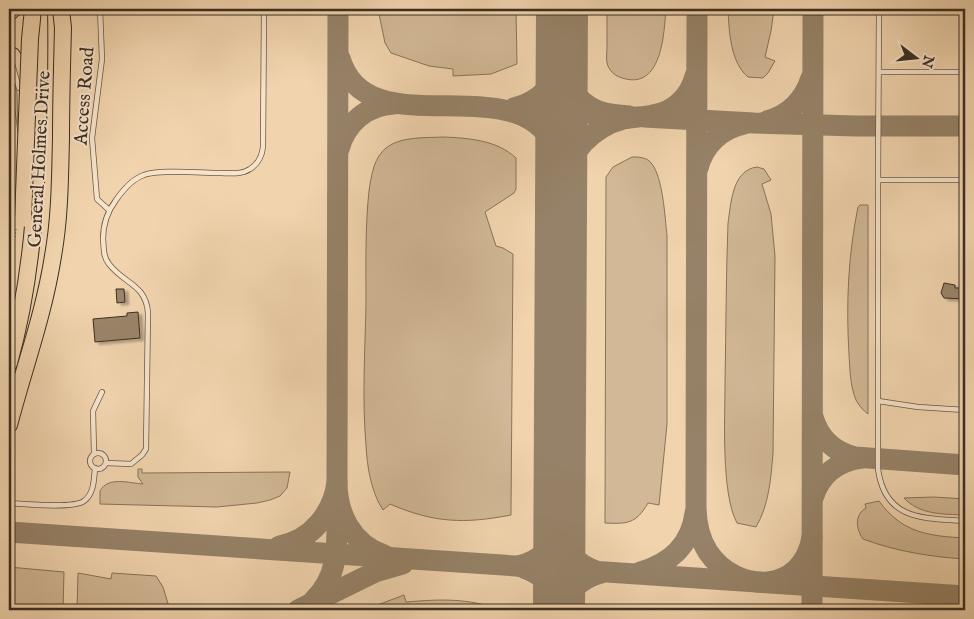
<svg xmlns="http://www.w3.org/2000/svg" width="974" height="619" font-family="'IM FELL English',serif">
<defs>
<filter id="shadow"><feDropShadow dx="4" dy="2.5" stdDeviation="1" flood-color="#0004"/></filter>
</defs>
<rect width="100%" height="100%" fill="#f1d4ae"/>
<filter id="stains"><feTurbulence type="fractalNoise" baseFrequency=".004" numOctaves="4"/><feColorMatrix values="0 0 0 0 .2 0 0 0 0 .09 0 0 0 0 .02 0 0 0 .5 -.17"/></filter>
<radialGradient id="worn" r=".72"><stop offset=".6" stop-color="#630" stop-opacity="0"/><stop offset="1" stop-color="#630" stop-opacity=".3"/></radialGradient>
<g fill="#d2b896" stroke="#86745c">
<polygon points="378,9 516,9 517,64 491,74 453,76 453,69 429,66 391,53 385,43"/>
<path d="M607 9H666C664 33 662 91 622 78 615 76 609 71 607 63 606 58 607 52 607 47 607 35 607 22 607 9Z"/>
<path d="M728 9H774L771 31 765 57 775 61 768 73 763 78 748 77C730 62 729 30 728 9Z"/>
<polygon points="9,66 17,93 18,133 15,110 9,89"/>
<path d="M443 137C468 138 497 140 516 158V189L514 193 485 212 496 246 503 248 513 254 511 515C464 524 434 523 390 504L383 510C371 492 367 466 366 445 362 399 365 351 366 305 366 267 365 228 369 191 371 178 373 162 382 152 395 136 424 138 443 137Z"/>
<path d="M632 157C637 157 643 157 648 160 663 170 665 219 667 236V424L659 505 648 503C636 524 627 524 605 523L606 177 613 167Z"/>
<path d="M757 167 764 169 771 180 762 184 771 214 775 256 773 453C771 478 769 505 756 527L737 523C721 493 725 419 725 384 726 330 726 277 728 223 731 204 732 170 757 167Z"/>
<path d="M868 205V414C863 410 859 406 856 400 850 386 850 369 849 354 846 304 848 256 858 207L860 205Z"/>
<path d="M138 469H142V473L290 472 287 488 280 496 270 500 257 503 217 507 100 504V491C108 476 129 483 143 484L138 477Z"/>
<path d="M934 497 965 499V515C943 514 920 515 904 498Z"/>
<path d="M879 501C902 533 929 536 965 538V559C931 557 895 551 863 539 856 529 854 515 866 508L865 504Z"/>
<polygon points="9,567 64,572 63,610 9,610"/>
<polygon points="78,573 111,579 112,573 156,576 163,587 170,610 77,610"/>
<path d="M404 595 406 602C441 599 468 598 501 610H364Z"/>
</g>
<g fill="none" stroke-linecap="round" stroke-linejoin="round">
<g stroke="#968268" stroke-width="21">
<path d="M697 9 696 505C696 522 699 538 708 552 737 595 803 594 812 537"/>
<path d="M563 32C563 43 561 56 563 67 565 89 585 108 605 113 613 115 621 115 629 116"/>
<path d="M340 58C367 153 527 58 558 156 564 175 560 200 560 221"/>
<path d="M514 108C538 102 560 83 560 57"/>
<polyline points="514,109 601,114"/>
<polyline points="644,117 754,123 856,126 965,126"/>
<path d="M767 121C789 115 804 100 811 78"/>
<path d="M339 149C346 123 367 105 394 104"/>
<path d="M698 168C704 145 721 129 744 124"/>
<path d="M563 183C569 152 593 127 623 119 633 117 643 117 653 115 674 112 690 96 695 76"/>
<path d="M813 417C819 438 834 452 855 457L965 465"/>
<path d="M561 458C561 472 561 486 561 501 561 532 561 559 596 571"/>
<polyline points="337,482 338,9"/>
<path d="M813 498C820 475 838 461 862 458"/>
<polyline points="9,532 965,596"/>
<path d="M279 546C311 541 333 513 337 482 337 514 352 544 384 555"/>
<path d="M518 566C541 561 559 544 559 521"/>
<path d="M524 568C544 575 557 589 558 610"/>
<path d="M640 572C669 564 691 545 695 513"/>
<path d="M313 601C340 576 337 542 337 509"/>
<polyline points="298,610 375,572 403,564"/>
<path d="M562 610C567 591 582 578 601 573"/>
<polyline points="812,610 813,9"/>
</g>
<polyline stroke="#968268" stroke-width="52" points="559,610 562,9"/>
</g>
<g fill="#9a856b" stroke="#3b2f23" filter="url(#shadow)">
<polygon points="944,283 955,285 955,288 965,288 965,299 944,298 941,293"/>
<polygon points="116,289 124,289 125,302 117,303"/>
<polygon points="138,312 140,338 95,342 93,319 127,316 127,313"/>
</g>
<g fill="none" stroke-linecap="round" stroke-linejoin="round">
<defs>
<g id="lane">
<polyline points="100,9 102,59 92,138 97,199 109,210"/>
<polyline points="879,9 878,180 965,180"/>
<polyline points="9,53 19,88"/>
<polyline points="879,72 965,72"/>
<path d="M878 180V469C885 521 924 518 965 521"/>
<polyline points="878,401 918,407 965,410"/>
<circle cx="98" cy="461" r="8"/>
<polyline points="94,454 93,411 102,392"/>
<path d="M106 463 131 464 142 455 146 449 148 313C146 284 124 284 109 264 103 257 104 248 103 239 103 224 107 212 116 200 123 190 132 179 144 175 159 169 202 173 220 173 230 173 241 175 250 169 258 164 262 156 263 147L264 9"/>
<path d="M9 503C24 504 73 509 84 501 94 494 94 479 95 468"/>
</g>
<g id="highway">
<path d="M9 30C21 27 27 21 32 9"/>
<polyline points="9,35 24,43 34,58"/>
<path d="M9 363C30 288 36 212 38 134 39 92 40 51 39 9"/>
<path d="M9 425C24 368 44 314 53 256 60 217 60 177 61 138 61 101 62 65 63 28L61 9"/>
</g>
</defs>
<use href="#lane" stroke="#685846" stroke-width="6"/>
<use href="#highway" stroke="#3b2f23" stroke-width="18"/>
<polyline stroke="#3b2f23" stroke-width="1" stroke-dasharray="1 2.5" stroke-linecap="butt" points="15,237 16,229"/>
<use href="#lane" stroke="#f6e3ca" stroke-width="4.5"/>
<use href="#highway" stroke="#f1d4ae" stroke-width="16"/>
<defs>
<polyline id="highway-bridge" points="23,219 30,39 33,9"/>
</defs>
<use href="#highway-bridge" stroke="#3b2f23" stroke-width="18" stroke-linecap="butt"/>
<use href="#highway-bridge" stroke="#f1d4ae" stroke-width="16"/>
</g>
<g text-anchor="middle" stroke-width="4" stroke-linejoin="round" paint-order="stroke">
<g font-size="19" fill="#3b2f23" stroke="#f6e3ca">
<text transform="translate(83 96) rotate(-86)" y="7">Access Road</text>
<text transform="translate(38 159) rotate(-87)" y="7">General Holmes Drive</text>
</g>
</g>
<rect width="974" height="619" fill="none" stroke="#f1d4ae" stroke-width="30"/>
<rect x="10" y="10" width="954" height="599" fill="none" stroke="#3b2f23" stroke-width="2.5"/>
<rect x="15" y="15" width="944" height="589" fill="none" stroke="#3b2f23"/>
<g transform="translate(916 58) rotate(106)" stroke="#f6e3ca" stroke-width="4" paint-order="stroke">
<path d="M0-4L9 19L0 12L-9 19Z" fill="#3b2f23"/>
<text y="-8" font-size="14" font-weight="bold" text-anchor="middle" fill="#3b2f23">N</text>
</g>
<rect width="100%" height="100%" filter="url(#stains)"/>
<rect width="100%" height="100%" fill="url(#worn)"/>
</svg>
